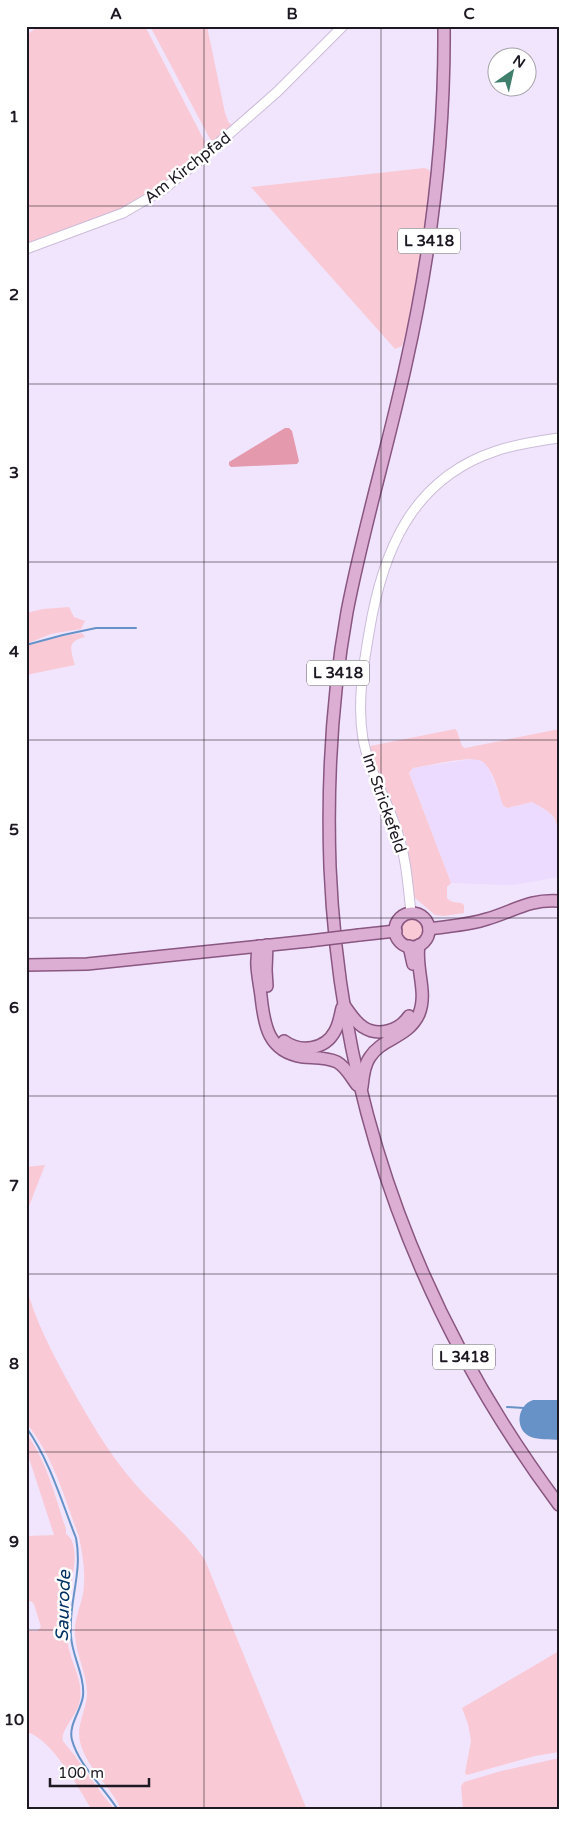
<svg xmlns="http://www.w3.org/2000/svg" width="585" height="1836" font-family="'Varela Round',sans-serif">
<rect width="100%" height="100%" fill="#f1e5fd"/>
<polygon fill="#eddaff" points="473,759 484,762 490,771 503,805 507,808 532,802 546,810 554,818 557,825 558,833 559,877 513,885 451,883 409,773 413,768"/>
<g fill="#f9cad5">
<polygon points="39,26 145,26 205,142 201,154 162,186 122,210 26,245 26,35"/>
<polygon points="150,26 207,26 225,113 229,123 234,126 218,140 214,141 210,139"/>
<path d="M424 168 428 169 430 172C429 229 418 292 402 346L395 349 251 187Z"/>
<polygon points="69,607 74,617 85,621 81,629 51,634 26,644 26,613 43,609"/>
<path d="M82 633 85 637C66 641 71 650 75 665L26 675V646L63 636Z"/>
<path d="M455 729 457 731 462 746 465 748 559 729V847L557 825 554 817 546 810 532 802 507 808 503 805C498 792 494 771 483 762 474 754 427 766 413 768L409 773 451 883 447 887V898C452 905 459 900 464 905V913L444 916 435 915 415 898C409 878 411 857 405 837 395 805 378 778 370 746Z"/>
<circle cx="413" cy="930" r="12"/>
<polygon points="45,1165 26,1214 26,1167"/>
<path d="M26 1286C35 1320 51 1350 67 1380 87 1416 108 1453 136 1485 158 1510 186 1532 205 1560L307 1810H121C111 1785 87 1770 80 1742 76 1725 86 1711 87 1694 87 1673 76 1655 75 1635 74 1620 80 1608 83 1594 86 1575 83 1556 79 1537 65 1499 53 1455 26 1423Z"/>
<path d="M26 1433C47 1461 55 1496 66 1529V1534C85 1546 67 1596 65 1614 64 1628 67 1643 71 1656 76 1672 84 1687 79 1704 76 1716 60 1731 63 1741L75 1756 102 1794 115 1810H92C78 1788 52 1738 26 1732V1630L37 1631 41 1627 34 1604 31 1601 26 1602V1536L54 1535 26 1449Z"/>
<polygon points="559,1651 559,1752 535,1756 467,1775 465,1773 471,1741 468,1724 462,1708"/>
<polygon points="559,1758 559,1810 463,1810 461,1786 464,1782 501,1771"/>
</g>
<polygon fill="#e499ac" points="285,428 289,428 292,431 299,461 297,464 231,467 229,465 229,462"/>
<path fill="#6692c7" d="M533 1400H559V1440C550 1439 539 1440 531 1437 514 1430 517 1405 533 1400Z"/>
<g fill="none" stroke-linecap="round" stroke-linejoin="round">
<g stroke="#6692c7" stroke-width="2">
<polyline points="26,645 63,635 96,628 136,628"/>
<polyline points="507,1407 524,1408"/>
<path d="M26 1427C50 1461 61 1500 76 1538 83 1574 68 1602 71 1636 72 1656 85 1676 83 1696 81 1711 68 1725 72 1740 79 1766 104 1787 118 1810"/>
</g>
<defs>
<g id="minor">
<polyline points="26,249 123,213 164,189 196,163 277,92 343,26"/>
<path d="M411 913C408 885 406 855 396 828 386 797 369 771 363 739 357 704 363 668 369 633 382 553 411 479 496 451 516 444 538 441 559 438"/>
</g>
<g id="major">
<path d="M444 26C445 140 431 253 406 364 388 447 363 529 347 612 332 696 327 782 330 867 340 1103 418 1316 559 1505"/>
<circle cx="412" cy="930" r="17"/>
<path d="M429 929C448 926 469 925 487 919 515 911 528 899 559 901"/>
<polyline points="359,935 396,931"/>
<polyline points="267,945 266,970 267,986"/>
<path d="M259 946C254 962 259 980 261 996 264 1025 268 1052 303 1057 314 1058 326 1057 337 1062 346 1067 351 1077 357 1085"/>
<polyline points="409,946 413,964"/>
<polyline points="26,965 87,964 309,941"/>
<path d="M344 1005C350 1013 355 1022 363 1027 378 1037 399 1031 409 1016"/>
<path d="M284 1041C300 1053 325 1050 335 1031 339 1024 340 1016 342 1008"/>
<path d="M362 1087C363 1077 364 1065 370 1057 382 1038 408 1038 419 1014 428 992 415 968 419 945"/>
</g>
</defs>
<use href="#minor" stroke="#cbbcd9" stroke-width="11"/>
<use href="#major" stroke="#8a5682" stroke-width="14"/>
<use href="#minor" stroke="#fff" stroke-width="9"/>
<use href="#major" stroke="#dcaed3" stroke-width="11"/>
<defs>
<polyline id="major-bridge" points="309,941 359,935"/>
</defs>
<use href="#major-bridge" stroke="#8a5682" stroke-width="14" stroke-linecap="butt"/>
<use href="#major-bridge" stroke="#dcaed3" stroke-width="11"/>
</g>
<path fill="none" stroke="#1d1822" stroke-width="1" stroke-opacity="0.55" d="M204 26V1810M381 26V1810M26 206H559M26 384H559M26 562H559M26 740H559M26 918H559M26 1096H559M26 1274H559M26 1452H559M26 1630H559"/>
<g text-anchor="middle" stroke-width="5" stroke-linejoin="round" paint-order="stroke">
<g fill="#fff" stroke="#615d64" stroke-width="1">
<rect x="398" y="228.5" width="62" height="25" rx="4"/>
<rect x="307" y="660.5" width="62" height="25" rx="4"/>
<rect x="433" y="1344.5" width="62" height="25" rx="4"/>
</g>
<g font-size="15" font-weight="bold" fill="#1d1822">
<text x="429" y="246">L 3418</text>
<text x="338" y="678">L 3418</text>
<text x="464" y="1362">L 3418</text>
</g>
<g font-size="16" fill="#1d1822" stroke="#fff">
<text transform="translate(187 167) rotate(-38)" y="6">Am Kirchpfad</text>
<text transform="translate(385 803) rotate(71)" y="6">Im Strickefeld</text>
</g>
<g font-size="18" font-style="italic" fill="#013162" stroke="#fff">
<text transform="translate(63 1606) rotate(-88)" y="6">Saurode</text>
</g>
</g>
<rect width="585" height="1836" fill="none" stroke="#ffffff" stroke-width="55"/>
<g transform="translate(512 72) rotate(34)"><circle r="24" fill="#ffffff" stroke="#a5a3a7"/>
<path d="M0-4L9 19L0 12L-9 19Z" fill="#407f6c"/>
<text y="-8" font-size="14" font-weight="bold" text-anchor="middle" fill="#1d1822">N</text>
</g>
<path d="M50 1778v8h99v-8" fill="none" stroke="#1d1822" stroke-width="2.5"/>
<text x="58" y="1778" font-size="15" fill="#1d1822" stroke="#ffffff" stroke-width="4" paint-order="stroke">100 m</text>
<rect x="28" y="28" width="530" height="1780" fill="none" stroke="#1d1822" stroke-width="2"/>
<g font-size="16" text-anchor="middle" font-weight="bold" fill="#1d1822">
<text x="116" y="19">A</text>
<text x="292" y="19">B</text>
<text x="469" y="19">C</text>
<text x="14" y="122">1</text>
<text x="14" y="300">2</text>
<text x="14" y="478">3</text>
<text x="14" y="657">4</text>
<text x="14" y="835">5</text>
<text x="14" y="1013">6</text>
<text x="14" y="1191">7</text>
<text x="14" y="1369">8</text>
<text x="14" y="1547">9</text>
<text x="14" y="1725">10</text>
</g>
</svg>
